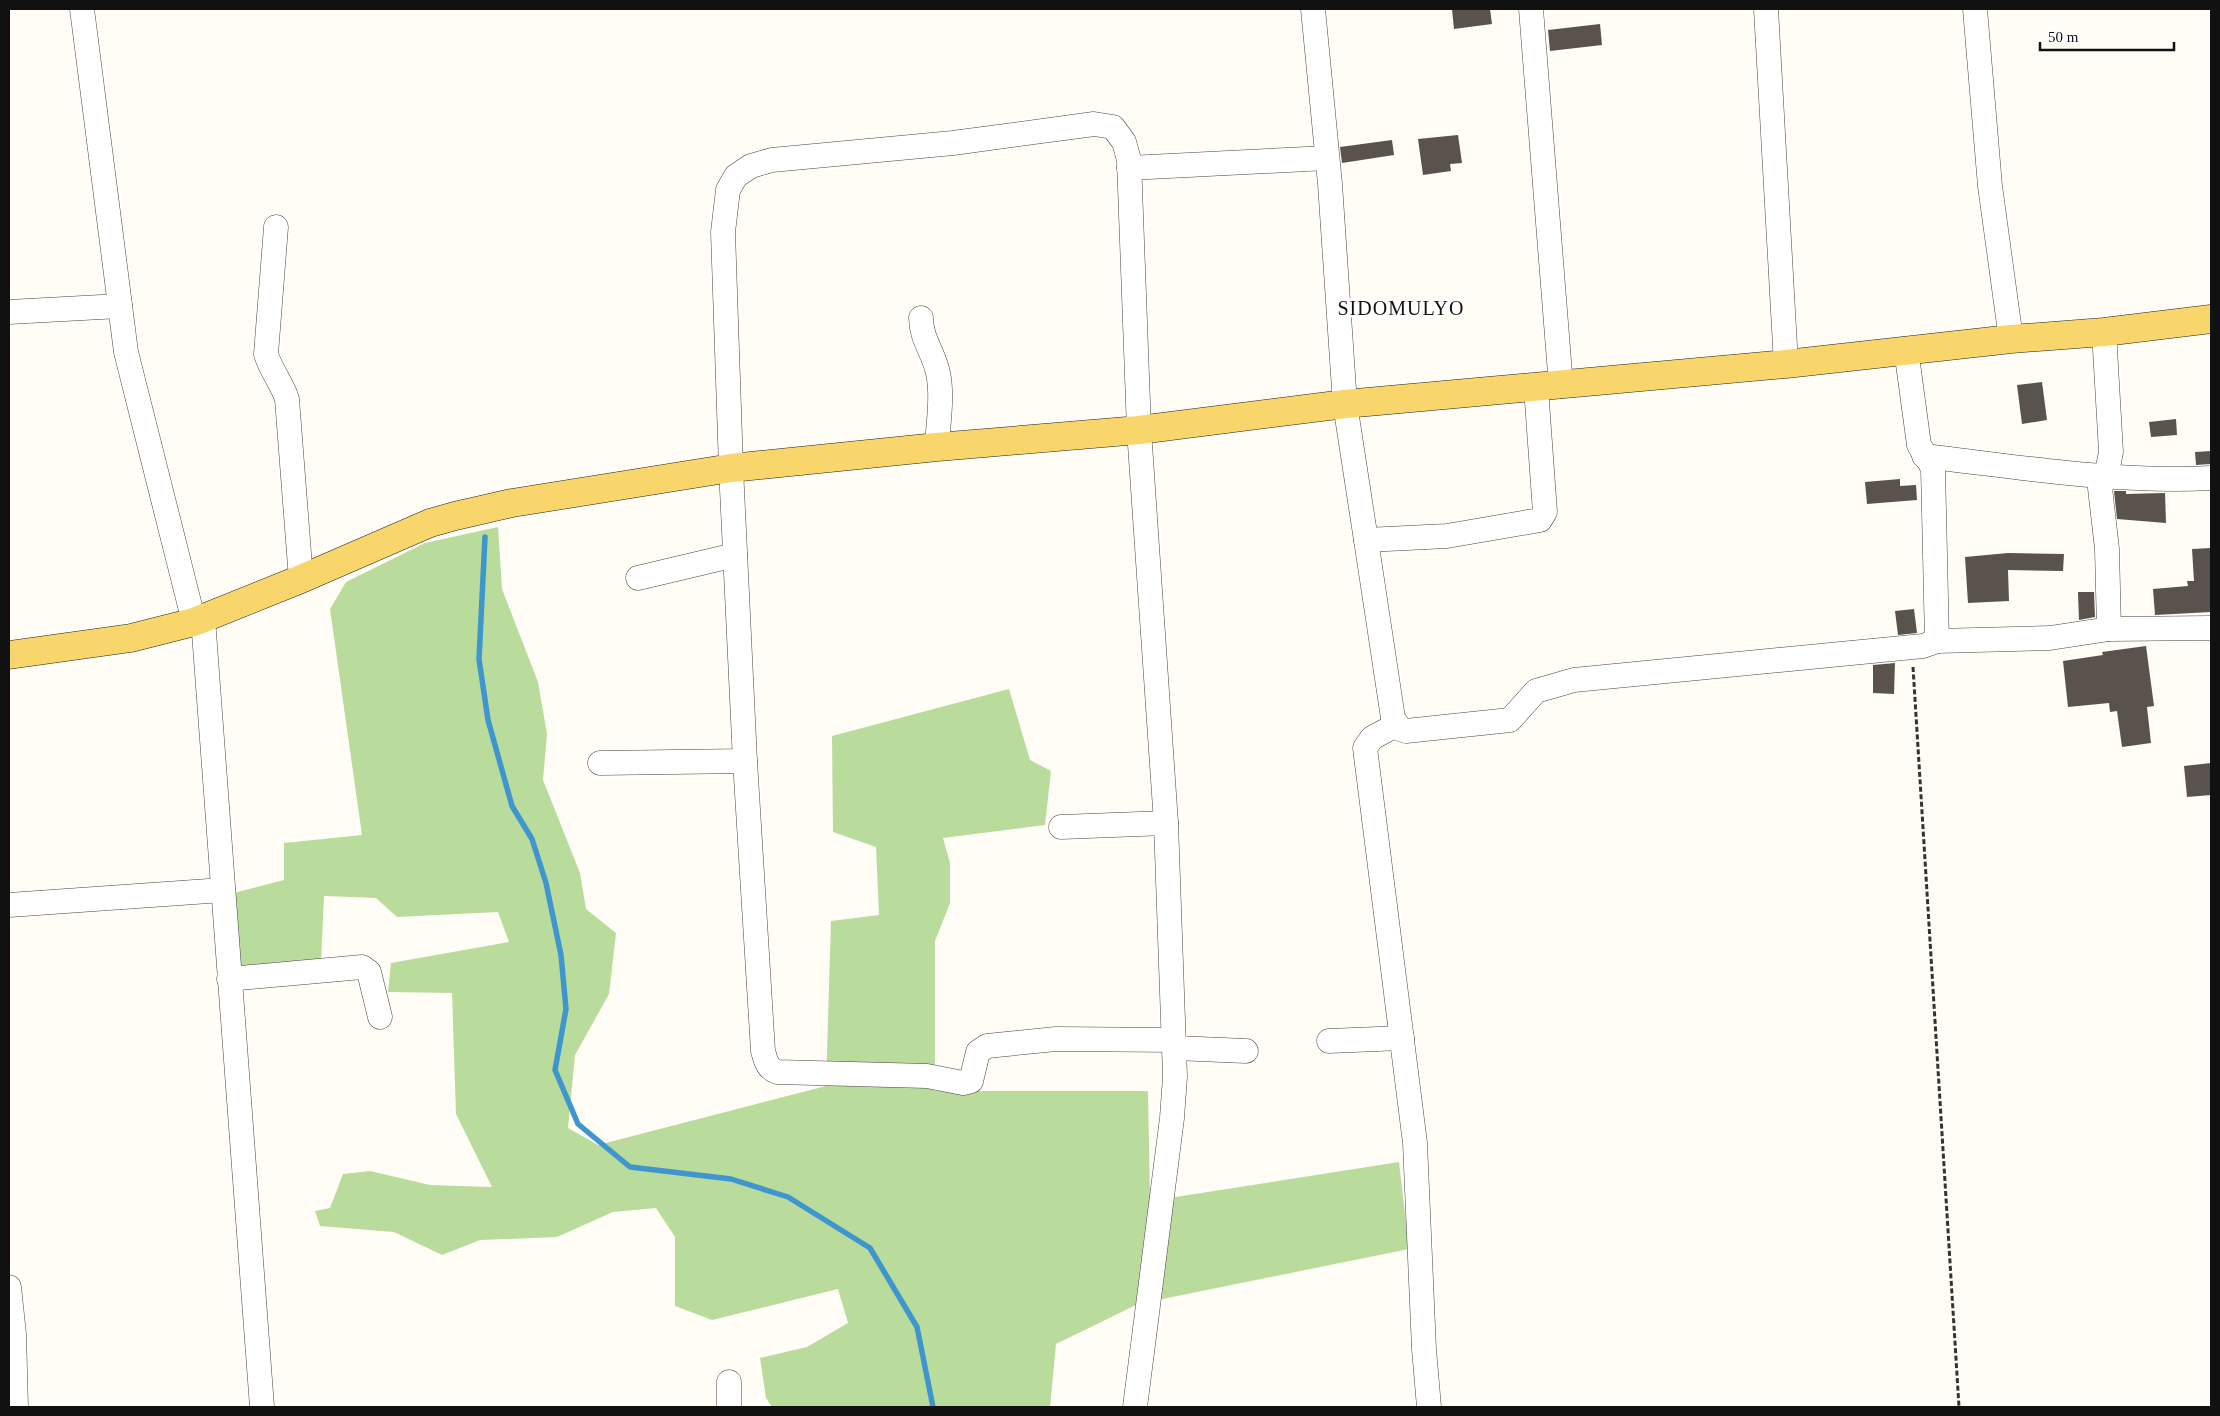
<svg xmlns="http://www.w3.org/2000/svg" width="2220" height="1416" font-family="'Times New Roman',serif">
<rect width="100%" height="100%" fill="#fffdf5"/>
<polygon fill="#b9dc9c" points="498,527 502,589 538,682 547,734 543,780 580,873 586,909 616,933 609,994 575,1055 568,1128 598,1145 826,1086 831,921 879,915 876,847 833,832 832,736 1009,689 1030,760 1051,771 1045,825 943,838 950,863 950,903 935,941 935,1091 1148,1091 1150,1201 1399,1162 1409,1249 1138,1304 1056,1344 1050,1407 772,1407 766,1398 760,1358 807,1347 848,1323 838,1289 712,1320 675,1306 675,1237 656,1208 613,1212 557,1237 480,1240 442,1255 394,1232 320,1226 315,1211 330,1208 343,1174 370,1171 430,1185 492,1187 456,1114 452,993 388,992 391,963 509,942 498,912 397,917 376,898 324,896 321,963 237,967 226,895 284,880 284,843 362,835 330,609 346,582 425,543"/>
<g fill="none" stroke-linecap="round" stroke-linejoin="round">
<polyline stroke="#3f96cf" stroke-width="5.5" points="485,537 479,659 488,720 512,806 532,839 546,883 561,955 566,1009 555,1070 578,1124 630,1167 731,1179 788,1197 870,1248 917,1327 933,1407"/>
</g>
<g fill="#5a524d">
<polygon points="1452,9 1490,9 1492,24 1454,29"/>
<polygon points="1600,24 1602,45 1550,51 1548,30"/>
<polygon points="1458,135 1462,163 1450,164 1451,171 1423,175 1418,139"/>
<polygon points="1392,140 1394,155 1342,163 1340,147"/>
<polygon points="2042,382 2047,420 2022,424 2017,385"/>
<polygon points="2176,419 2177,435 2151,437 2149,422"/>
<polygon points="2211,451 2211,464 2196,465 2195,452"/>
<polygon points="1900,479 1900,486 1916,485 1917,500 1867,504 1865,482"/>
<polygon points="2114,491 2126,491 2126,494 2165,493 2166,523 2117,519"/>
<polygon points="2211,548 2211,612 2155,615 2153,589 2188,586 2187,581 2194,581 2192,549"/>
<polygon points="2008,553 2064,554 2063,571 2008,570 2009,601 1968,603 1965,557"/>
<polygon points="2078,592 2094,592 2095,617 2079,620"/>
<polygon points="1914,609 1917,633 1898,635 1895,611"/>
<polygon points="2146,646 2154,706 2147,707 2151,743 2122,747 2117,711 2110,712 2109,703 2068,707 2063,661 2103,655 2102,652"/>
<polygon points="1895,663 1894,694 1873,693 1873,665"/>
<polygon points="2211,763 2211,795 2187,797 2184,766"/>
</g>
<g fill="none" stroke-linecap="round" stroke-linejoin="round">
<defs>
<g id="minor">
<polyline points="82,9 126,352 194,622"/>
<polyline points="1313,9 1330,184 1345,404 1366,540 1447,536 1540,520 1545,512 1536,388"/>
<polyline points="1531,9 1561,386"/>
<polyline points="1766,9 1786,364"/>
<polyline points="1975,9 1990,186 2011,339"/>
<polyline points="1129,168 1327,158"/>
<path d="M276 227 266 354C271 371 282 383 287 399L301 579"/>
<polyline points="9,312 120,306"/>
<path d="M921 318C921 339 934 353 938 373 943 396 938 424 937 447"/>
<polyline points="2104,332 2111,452 2106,477 2100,488 2107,549 2109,629"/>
<polyline points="1906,349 1919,445 1933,468 1937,641"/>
<path d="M1924 456C2020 467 2115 483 2211 478"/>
<polyline points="1366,540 1393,718 1400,729 1406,731 1510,720 1536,691 1574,680 1923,646 1937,641 2050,638 2109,629 2211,628"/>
<polyline points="638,578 735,555"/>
<polyline points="203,619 262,1407"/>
<polyline points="1396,725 1372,738 1365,748 1415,1143 1424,1349 1429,1407"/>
<polyline points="600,763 745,761"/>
<polyline points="1061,827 1166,823"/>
<polyline points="9,905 223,890"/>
<polyline points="229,979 362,967 369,972 380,1017"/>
<polyline points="1329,1041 1402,1038"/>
<polyline points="1175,1048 1246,1051"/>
<polyline points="9,1287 14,1334 16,1407"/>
<polyline points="729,1382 729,1407"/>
<path d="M1135 1407 1172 1118 1175 1077 1166 823 1139 430 1129 160 1124 142 1113 127 1094 124 953 143 772 160 751 166 736 176 728 190 723 232 731 468 745 761 763 1051C766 1061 767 1068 777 1072L927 1076 963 1083 971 1081 978 1052 987 1046 1056 1039 1174 1040"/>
</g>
<polyline id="major" points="9,655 131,638 194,622 301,579 430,523 455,516 512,503 731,468 937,447 1139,430 1345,404 1786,364 2011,339 2104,332 2211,319"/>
</defs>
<use href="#minor" stroke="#444" stroke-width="25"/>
<use href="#major" stroke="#222" stroke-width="29"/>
<polyline stroke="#333" stroke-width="3" stroke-dasharray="5 2.5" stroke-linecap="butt" points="1913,667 1959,1407"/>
<use href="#minor" stroke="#fff" stroke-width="24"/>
<use href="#major" stroke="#f9d66b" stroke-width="28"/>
</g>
<g text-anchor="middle" stroke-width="5" stroke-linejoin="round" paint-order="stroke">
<g font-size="20" letter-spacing="1" fill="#111" stroke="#fff">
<text x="1401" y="315">SIDOMULYO</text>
</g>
</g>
<rect width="2220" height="1416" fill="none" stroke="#111111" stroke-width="20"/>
<path d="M2040 42v8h134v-8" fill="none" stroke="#111111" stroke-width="2.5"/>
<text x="2048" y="42" font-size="15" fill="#111111" stroke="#ffffff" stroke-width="4" paint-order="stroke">50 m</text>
</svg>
